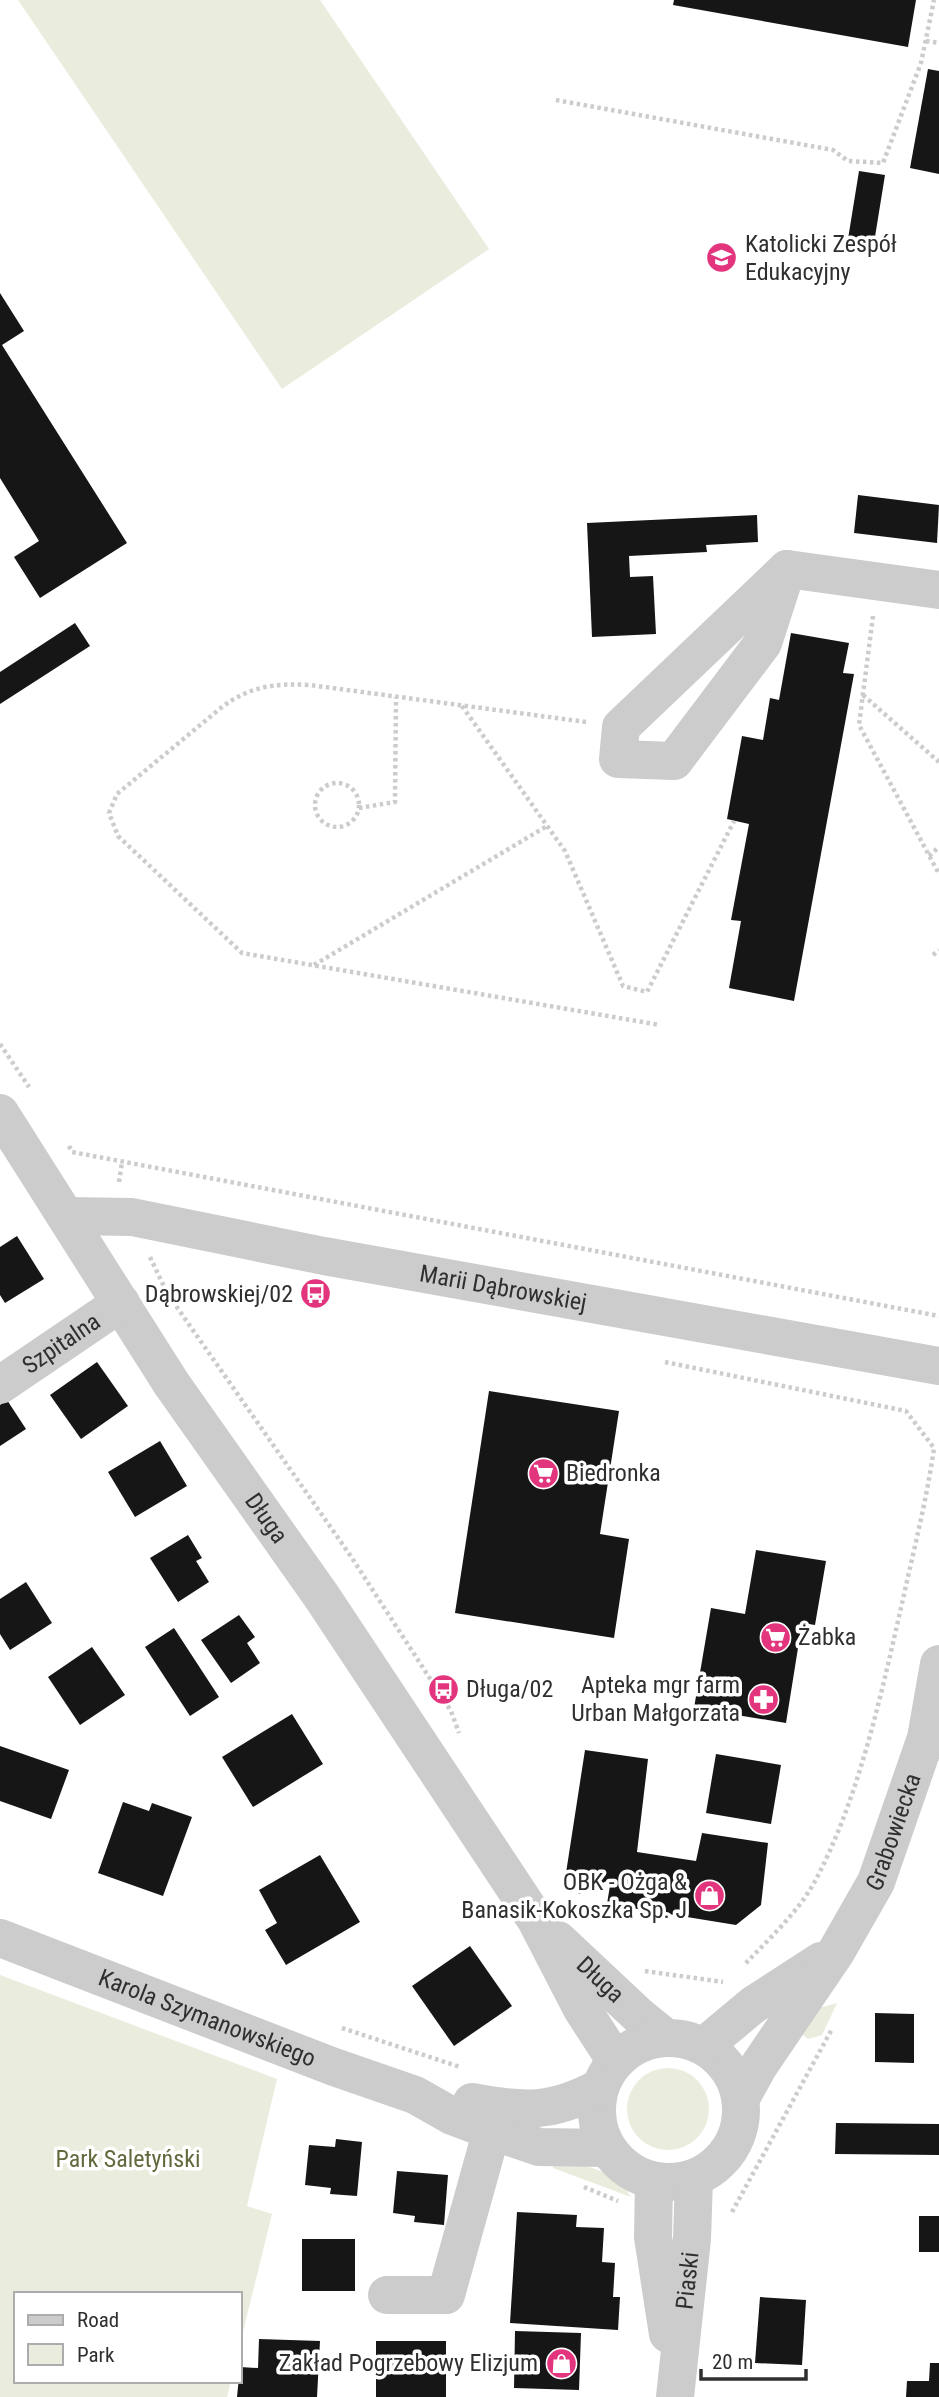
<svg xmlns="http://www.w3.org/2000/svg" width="939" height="2397" font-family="'Roboto Condensed',sans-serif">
<rect width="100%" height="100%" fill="#fff"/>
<g fill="#eaecdd">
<polygon points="18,0 320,0 489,249 282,389"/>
<polygon points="0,1975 277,2079 247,2206 272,2214 240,2344 240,2294 16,2294 16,2381 231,2381 227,2397 0,2397"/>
<polygon points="837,2003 822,2035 808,2039 797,2030 815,2009"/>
<circle cx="668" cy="2109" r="41"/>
<path d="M554 2162C586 2164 612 2169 631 2197L553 2168Z"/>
</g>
<g fill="#161616">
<polygon points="674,0 916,0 908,47 673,5"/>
<polygon points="928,69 939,71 939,174 910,168"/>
<polygon points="859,171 885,175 874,243 848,239"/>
<polygon points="0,293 24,331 2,345 127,543 40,598 14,557 39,541 0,478"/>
<polygon points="858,495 939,505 937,543 854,533"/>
<polygon points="757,515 758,542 706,545 707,552 629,556 630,577 653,576 656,634 592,637 587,523"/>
<polygon points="75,623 90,646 0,704 0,672"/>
<polygon points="791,633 849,643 843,673 854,674 794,1001 729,988 741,921 731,920 749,824 727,819 742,736 763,740 770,698 779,700"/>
<polygon points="17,1236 44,1279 5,1303 0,1295 0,1247"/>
<polygon points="97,1362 128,1406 81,1439 50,1395"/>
<polygon points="489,1391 619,1411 600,1534 629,1539 614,1638 455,1613"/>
<polygon points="7,1400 26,1429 0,1446 0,1405"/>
<polygon points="160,1441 187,1486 135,1517 108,1472"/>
<polygon points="188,1535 202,1558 196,1561 209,1582 178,1602 150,1558"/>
<polygon points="756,1550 826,1561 815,1625 802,1623 786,1723 694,1708 711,1608 745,1614"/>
<polygon points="26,1582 52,1623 10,1650 0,1634 0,1599"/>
<polygon points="239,1615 255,1637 247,1643 260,1663 231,1683 201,1640"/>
<polygon points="174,1628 219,1697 190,1716 145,1647"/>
<polygon points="92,1647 125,1695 80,1725 48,1677"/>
<polygon points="292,1714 323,1764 253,1807 222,1757"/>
<polygon points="0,1746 69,1770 51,1819 0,1801"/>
<polygon points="585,1750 648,1759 637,1852 696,1861 702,1833 768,1843 761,1905 736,1925 607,1904 611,1879 579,1894 566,1873"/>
<polygon points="716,1754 781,1765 771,1824 706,1813"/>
<polygon points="123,1802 149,1811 152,1803 192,1817 163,1896 98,1873"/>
<polygon points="320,1855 360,1922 286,1965 265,1930 277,1923 259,1890"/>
<polygon points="470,1946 512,2006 454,2046 412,1986"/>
<polygon points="875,2013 914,2014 914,2063 875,2062"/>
<polygon points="836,2123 939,2124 939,2155 835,2154"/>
<polygon points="336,2139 362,2142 357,2196 330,2194 331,2188 305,2185 309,2145 335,2147"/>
<polygon points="397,2171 448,2175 444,2225 414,2222 415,2216 393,2213"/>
<polygon points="517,2212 577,2215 576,2227 604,2228 602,2262 615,2263 613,2297 620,2297 618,2330 510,2323"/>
<rect x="919" y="2216" width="20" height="36"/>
<rect x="302" y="2239" width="53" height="52"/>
<polygon points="760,2297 806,2300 802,2365 755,2363"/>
<polygon points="515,2331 581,2333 579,2390 514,2388"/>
<polygon points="259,2339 320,2341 317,2397 237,2397 240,2367 258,2368"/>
<rect x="376" y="2341" width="70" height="56"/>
<polygon points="930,2363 939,2363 939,2397 906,2397 907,2381 929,2381"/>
</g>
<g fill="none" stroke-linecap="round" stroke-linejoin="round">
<g stroke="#ccc" stroke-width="4.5" stroke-dasharray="3.5 3.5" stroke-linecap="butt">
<polyline points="926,41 939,43"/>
<polyline points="556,100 833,150 848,161 883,163 921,63 934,0"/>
<polyline points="873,616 859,725 939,874"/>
<polyline points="863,695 939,762"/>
<polyline points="462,706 565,851 623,986 647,992 734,821"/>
<path d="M586 722 310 685C276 683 250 686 222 707L117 794 109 813 118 836 242 953 660 1025"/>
<circle cx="337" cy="805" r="22"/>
<polyline points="359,808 395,802 396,697"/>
<polyline points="929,856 939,847"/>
<polyline points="933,955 939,950"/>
<polyline points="314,965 547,826"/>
<polyline points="0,1044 29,1087"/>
<polyline points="69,1146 72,1152 939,1316"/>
<polyline points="119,1182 122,1162"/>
<polyline points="150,1257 167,1293 350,1555 451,1711 459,1733"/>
<path d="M665 1362 906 1411 934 1448C927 1498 914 1549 903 1599 882 1691 859 1800 814 1883 797 1913 769 1939 745 1964"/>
<polyline points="645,1971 723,1982"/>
<polyline points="342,2028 460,2067"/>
<polyline points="584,2187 618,2201"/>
<polyline points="732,2212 832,2029"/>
</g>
<g stroke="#ccc" stroke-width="38">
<polygon points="787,569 763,643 674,761 618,759 621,727"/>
<polyline points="787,569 939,590"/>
<path id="s1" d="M0 1113 171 1383 322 1597 536 1920 582 2009 615 2060"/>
<path id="s2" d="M67 1216 132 1217 324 1256 939 1366"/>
<path id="s3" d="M0 1385 121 1303"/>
<path id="s4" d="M0 1938 334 2067 415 2095 452 2116 492 2131 539 2147 606 2148"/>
<path id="s5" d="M558 1940 639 2016 665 2037"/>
<circle cx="669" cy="2110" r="72"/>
<polyline points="704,2046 753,2005 821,1961"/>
<path id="s6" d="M741 2098 758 2067 836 1952 876 1882 926 1738 939 1664"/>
<path d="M472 2102C524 2112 552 2113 599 2088"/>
<polyline points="654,2181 653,2237 668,2334"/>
<polyline points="387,2295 446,2295 498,2108"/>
<path id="s7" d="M675 2397 692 2239 694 2178"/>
</g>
</g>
<defs>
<symbol id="school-disc" viewBox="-11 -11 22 22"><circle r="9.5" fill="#e2357e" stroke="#fff"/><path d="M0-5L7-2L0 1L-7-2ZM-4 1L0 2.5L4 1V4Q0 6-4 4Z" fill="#fff"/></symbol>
<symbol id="bus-disc" viewBox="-11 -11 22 22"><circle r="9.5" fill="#e2357e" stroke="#fff"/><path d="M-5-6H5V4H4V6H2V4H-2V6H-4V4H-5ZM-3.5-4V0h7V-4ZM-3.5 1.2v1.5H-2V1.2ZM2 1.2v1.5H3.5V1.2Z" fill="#fff"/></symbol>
<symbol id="supermarket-disc" viewBox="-11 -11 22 22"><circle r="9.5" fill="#e2357e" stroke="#fff"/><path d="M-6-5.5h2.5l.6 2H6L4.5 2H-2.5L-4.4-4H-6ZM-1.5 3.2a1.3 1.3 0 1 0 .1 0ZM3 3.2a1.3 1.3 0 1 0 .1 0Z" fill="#fff"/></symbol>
<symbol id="pharmacy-disc" viewBox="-11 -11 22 22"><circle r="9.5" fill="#e2357e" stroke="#fff"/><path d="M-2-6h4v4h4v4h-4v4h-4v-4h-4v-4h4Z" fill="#fff"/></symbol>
<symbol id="shop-disc" viewBox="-11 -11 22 22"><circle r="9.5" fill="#e2357e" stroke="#fff"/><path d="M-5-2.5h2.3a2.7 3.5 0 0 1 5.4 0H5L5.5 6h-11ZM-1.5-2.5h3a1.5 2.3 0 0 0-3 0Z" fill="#fff"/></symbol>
</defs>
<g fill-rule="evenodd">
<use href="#school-disc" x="704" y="240" width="35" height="35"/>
<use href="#bus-disc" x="298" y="1276" width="35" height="35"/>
<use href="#supermarket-disc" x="526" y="1456" width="35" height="35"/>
<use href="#supermarket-disc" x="758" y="1620" width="35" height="35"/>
<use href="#bus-disc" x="426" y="1672" width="35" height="35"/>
<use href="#pharmacy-disc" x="746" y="1682" width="35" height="35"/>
<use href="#shop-disc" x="692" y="1878" width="35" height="35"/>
<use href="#shop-disc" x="544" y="2346" width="35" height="35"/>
</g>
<g text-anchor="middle" stroke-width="7" stroke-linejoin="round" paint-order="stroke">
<g font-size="24" fill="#2f2f2f" stroke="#fff" text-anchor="start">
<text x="745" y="252">Katolicki Zespół<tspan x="745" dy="28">Edukacyjny</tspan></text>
<text x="293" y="1302" text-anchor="end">Dąbrowskiej/02</text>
<text x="566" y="1481">Biedronka</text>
<text x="798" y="1645">Żabka</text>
<text x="740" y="1693" text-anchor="end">Apteka mgr farm<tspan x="740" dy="28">Urban Małgorzata</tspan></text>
<text x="466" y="1697">Długa/02</text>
<text x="687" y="1890" text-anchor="end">OBK - Ożga &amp;<tspan x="687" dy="28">Banasik-Kokoszka Sp. J</tspan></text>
<text x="538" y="2371" text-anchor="end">Zakład Pogrzebowy Elizjum</text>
</g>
<g font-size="24" fill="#2f2f2f" stroke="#fff">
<text dy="8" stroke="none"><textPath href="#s2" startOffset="443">Marii Dąbrowskiej</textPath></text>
<text dy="8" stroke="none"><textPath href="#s3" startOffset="74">Szpitalna</textPath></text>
<text dy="8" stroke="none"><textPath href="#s1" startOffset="485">Długa</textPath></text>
<text dy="8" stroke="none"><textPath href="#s6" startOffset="308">Grabowiecka</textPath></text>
<text dy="8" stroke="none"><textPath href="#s5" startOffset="58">Długa</textPath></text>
<text dy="8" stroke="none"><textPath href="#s4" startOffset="222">Karola Szymanowskiego</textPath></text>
<text dy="8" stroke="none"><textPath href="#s7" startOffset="117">Piaski</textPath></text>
</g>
<g font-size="24" fill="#626a3d" stroke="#fff">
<text x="128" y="2167">Park Saletyński</text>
</g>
</g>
<rect x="14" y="2292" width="228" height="91" fill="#ffffff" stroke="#acacac" stroke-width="2"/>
<rect x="28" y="2315" width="35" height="10" fill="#cccccc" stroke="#acacac" stroke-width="2"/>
<text x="77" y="2327" font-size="21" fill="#2f2f2f">Road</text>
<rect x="28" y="2344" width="35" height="21" fill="#eaecdd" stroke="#acacac" stroke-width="2"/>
<text x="77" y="2362" font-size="21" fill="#2f2f2f">Park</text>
<path d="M701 2369v10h105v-10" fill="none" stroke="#2f2f2f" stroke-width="3.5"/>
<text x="712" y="2369" font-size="21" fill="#2f2f2f" stroke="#ffffff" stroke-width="5" paint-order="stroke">20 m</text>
</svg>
